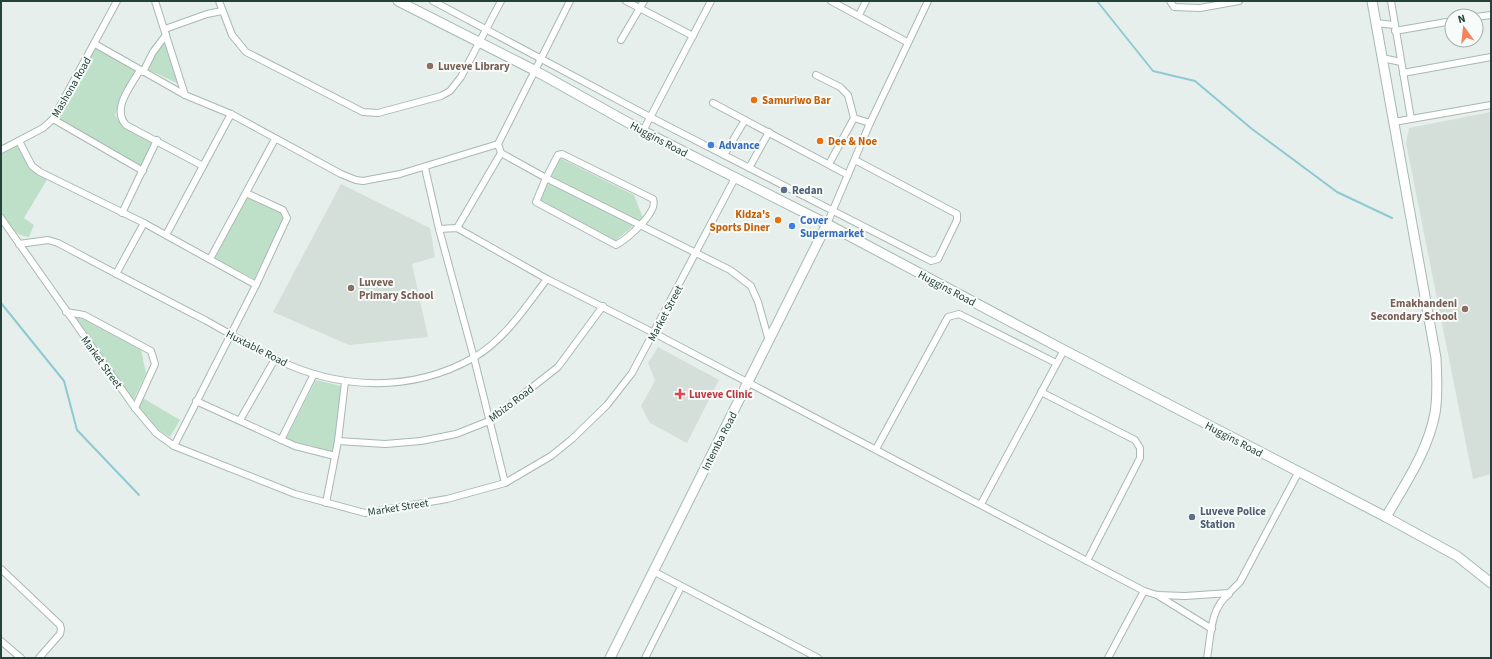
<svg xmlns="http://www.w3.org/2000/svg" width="1492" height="659" font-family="'Source Sans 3',sans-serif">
<rect width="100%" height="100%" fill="#e6efeb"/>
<g fill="#d4dfda">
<polygon points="1491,112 1491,474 1473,479 1406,143 1409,128"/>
<polygon points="341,184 430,228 435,257 412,264 428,337 349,345 273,312"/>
<polygon points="658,347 719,380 687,443 650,423 641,406 654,383 655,380 648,363"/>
</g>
<g fill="#bfe0c8">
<polygon points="165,39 179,84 147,69"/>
<polygon points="95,47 136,71 120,101 115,115 122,126 154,141 142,166 63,123 57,118"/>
<path d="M18 145 25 159 48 178 24 218 34 225 29 237C16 236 7 227 2 215 0 207 1 165 1 154Z"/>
<polygon points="560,158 634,195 643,218 615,241 540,200"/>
<polygon points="246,197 282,212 284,220 254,279 214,258"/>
<polygon points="71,315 85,320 141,350 146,373 133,401"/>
<polygon points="316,380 341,386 333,452 286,439"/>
<polygon points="143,398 180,420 170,437 159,430 139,408"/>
</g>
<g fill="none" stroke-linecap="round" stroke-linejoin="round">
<g stroke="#8ec9d4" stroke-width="2">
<polyline points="1097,1 1153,71 1195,81 1252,129 1337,192 1392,218"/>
<polyline points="1,303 64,381 77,430 139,495"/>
</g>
<defs>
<g id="street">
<polyline points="155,1 185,95"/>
<polyline points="219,1 232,35 246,52 363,112 378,113 441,96 450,91 461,77 501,1"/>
<polyline points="433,1 650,117 931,261 938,259 957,220 957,214 855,160"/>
<polyline points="626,1 693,36"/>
<polyline points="831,1 907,42"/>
<polyline points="1170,1 1174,7 1200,8 1239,1"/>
<polyline points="1391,1 1411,119"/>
<polyline points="859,15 866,1"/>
<polyline points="1476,17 1491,15"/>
<polyline points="1376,23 1394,25"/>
<polyline points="165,29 207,14 222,11"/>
<polyline points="1395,31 1452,21"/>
<polyline points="621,40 644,1"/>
<polyline points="95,44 185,95 231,114 341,174 356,180 363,181 400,174 498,144 570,1"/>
<polyline points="1382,58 1401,62"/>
<path d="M140 70C131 86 111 109 126 125L203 166"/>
<polyline points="143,72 153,52 166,35"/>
<polyline points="1403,73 1491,57"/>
<polyline points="816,75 840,87 848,95 854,118 870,123"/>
<polyline points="713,103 848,175"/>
<polyline points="53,119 143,171"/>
<polyline points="1394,122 1491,105"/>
<polyline points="643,131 711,1"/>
<polyline points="19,141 32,166 40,172 144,223 256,285"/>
<polyline points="498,144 501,153 546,178 730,270 751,286 758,302 769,341"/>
<polyline points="1,150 43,128 53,119 117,1"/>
<path d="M562 154 653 199C659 212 627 239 616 245L536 202 546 178 558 155Z"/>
<polyline points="724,155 745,120"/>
<polyline points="829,164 854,118"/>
<polyline points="425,168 439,229 474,358 505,483"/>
<polyline points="749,168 769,132"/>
<polyline points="122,213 157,140"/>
<polyline points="1,218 135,408 156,433 174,446 295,494 365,513 447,499 505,483 551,456 572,439 607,405 632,373 735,178"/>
<polyline points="827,224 870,123 928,1"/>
<polyline points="457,228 501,153"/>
<polyline points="439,229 457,228 547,279 654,333 1144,591 1157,595 1185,596 1229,593 1240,582 1298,473"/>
<polyline points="166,235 231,114"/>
<path d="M19 244 48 240 58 243C107 269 156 295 205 320 228 333 251 346 274 358 337 390 411 393 473 358 505 340 526 306 547 279"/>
<polyline points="210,259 275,139"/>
<polyline points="116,274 144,223"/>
<polyline points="66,312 84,315 151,351 155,364 135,408"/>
<polyline points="1041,392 1135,440 1140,448 1140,458 1087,561"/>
<polyline points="196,401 295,446 335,456"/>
<polyline points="240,420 275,359"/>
<polyline points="281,440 314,374"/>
<polyline points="338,441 385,444 421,441 456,434 489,421 558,367 603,306"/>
<polyline points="174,446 256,285 287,218 283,210 246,193"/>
<polyline points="876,449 948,317 959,314 1056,363"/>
<polyline points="326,503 338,441 345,382"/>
<polyline points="981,504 1064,350"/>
<polyline points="1,569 60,625 61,629 60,634 39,658"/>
<polyline points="653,571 818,658"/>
<polyline points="1157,595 1212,629"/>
<polyline points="1,641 21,658"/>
<polyline points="645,658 681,587"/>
<polyline points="1108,658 1144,591"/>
<path d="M1207 658C1211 636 1210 608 1229 594"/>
</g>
<g id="secondary">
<polyline points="398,1 534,70 643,131 827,224 1064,350 1386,517 1457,556 1491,583"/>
<path d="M1372 1 1436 358C1437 376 1438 395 1435 413 1428 451 1405 484 1386 517"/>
<polyline points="610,658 827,224"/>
</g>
</defs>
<use href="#street" stroke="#a8b8b2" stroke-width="8"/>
<use href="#secondary" stroke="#a4bbb3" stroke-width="11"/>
<use href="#street" stroke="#fff" stroke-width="6"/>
<use href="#secondary" stroke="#fff" stroke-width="9"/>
</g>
<g fill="#8d6e63" stroke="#f7fbf9" stroke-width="1.5">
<circle cx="430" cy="66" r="4"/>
<circle cx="351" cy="288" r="4"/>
<circle cx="1465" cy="309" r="4"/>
</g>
<g fill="#e8710a" stroke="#f7fbf9" stroke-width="1.5">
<circle cx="754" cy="100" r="4"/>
<circle cx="820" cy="141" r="4"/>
<circle cx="778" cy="220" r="4"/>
</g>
<g fill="#3f7fe0" stroke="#f7fbf9" stroke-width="1.5">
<circle cx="711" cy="145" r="4"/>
<circle cx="792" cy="226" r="4"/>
</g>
<g fill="#5c6f8a" stroke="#f7fbf9" stroke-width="1.5">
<circle cx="784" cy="190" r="4"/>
<circle cx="1192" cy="517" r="4"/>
</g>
<path fill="#e0444e" stroke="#f7fbf9" stroke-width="1.5" d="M678 388h4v4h4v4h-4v4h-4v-4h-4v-4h4z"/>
<g text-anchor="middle" stroke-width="4" stroke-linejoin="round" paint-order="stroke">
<g font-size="11" font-weight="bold" fill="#785e54" stroke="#f7fbf9" text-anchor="start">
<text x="438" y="70">Luveve Library</text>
<text x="359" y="286">Luveve<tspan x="359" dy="13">Primary School</tspan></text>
<text x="1457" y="307" text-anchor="end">Emakhandeni<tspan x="1457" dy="13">Secondary School</tspan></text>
</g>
<g font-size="11" fill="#24423a" stroke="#f7fbf9">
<text transform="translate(71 87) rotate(-60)" y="4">Mashona Road</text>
<text transform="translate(659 139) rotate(28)" y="4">Huggins Road</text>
<text transform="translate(947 288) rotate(28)" y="4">Huggins Road</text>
<text transform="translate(665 313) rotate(-62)" y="4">Market Street</text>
<text transform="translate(257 348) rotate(27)" y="4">Huxtable Road</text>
<text transform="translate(102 362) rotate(54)" y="4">Market Street</text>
<text transform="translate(511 403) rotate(-37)" y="4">Mbizo Road</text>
<text transform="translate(1234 439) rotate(28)" y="4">Huggins Road</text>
<text transform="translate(719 441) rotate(-63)" y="4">Intemba Road</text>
<text transform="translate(398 507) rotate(-9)" y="4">Market Street</text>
</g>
<g font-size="11" font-weight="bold" fill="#c56008" stroke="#f7fbf9" text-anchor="start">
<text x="762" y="104">Samuriwo Bar</text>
<text x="828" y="145">Dee &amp; Noe</text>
<text x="770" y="218" text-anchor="end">Kidza's<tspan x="770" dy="13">Sports Diner</tspan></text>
</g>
<g font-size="11" font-weight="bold" fill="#366cbe" stroke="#f7fbf9" text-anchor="start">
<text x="719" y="149">Advance</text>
<text x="800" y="224">Cover<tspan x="800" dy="13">Supermarket</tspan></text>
</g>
<g font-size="11" font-weight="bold" fill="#4e5e75" stroke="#f7fbf9" text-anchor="start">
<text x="792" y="194">Redan</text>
<text x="1200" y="515">Luveve Police<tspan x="1200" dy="13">Station</tspan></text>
</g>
<g font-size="11" font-weight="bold" fill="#be3a42" stroke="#f7fbf9" text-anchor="start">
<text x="689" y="398">Luveve Clinic</text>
</g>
</g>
<rect width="1492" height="659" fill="none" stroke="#24423a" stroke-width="4"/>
<g transform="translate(1464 28) rotate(345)"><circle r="19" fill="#f7fbf9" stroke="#a3b1ad"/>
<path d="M0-3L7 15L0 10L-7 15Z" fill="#f4845f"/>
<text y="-6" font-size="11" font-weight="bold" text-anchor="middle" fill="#24423a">N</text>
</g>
</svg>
